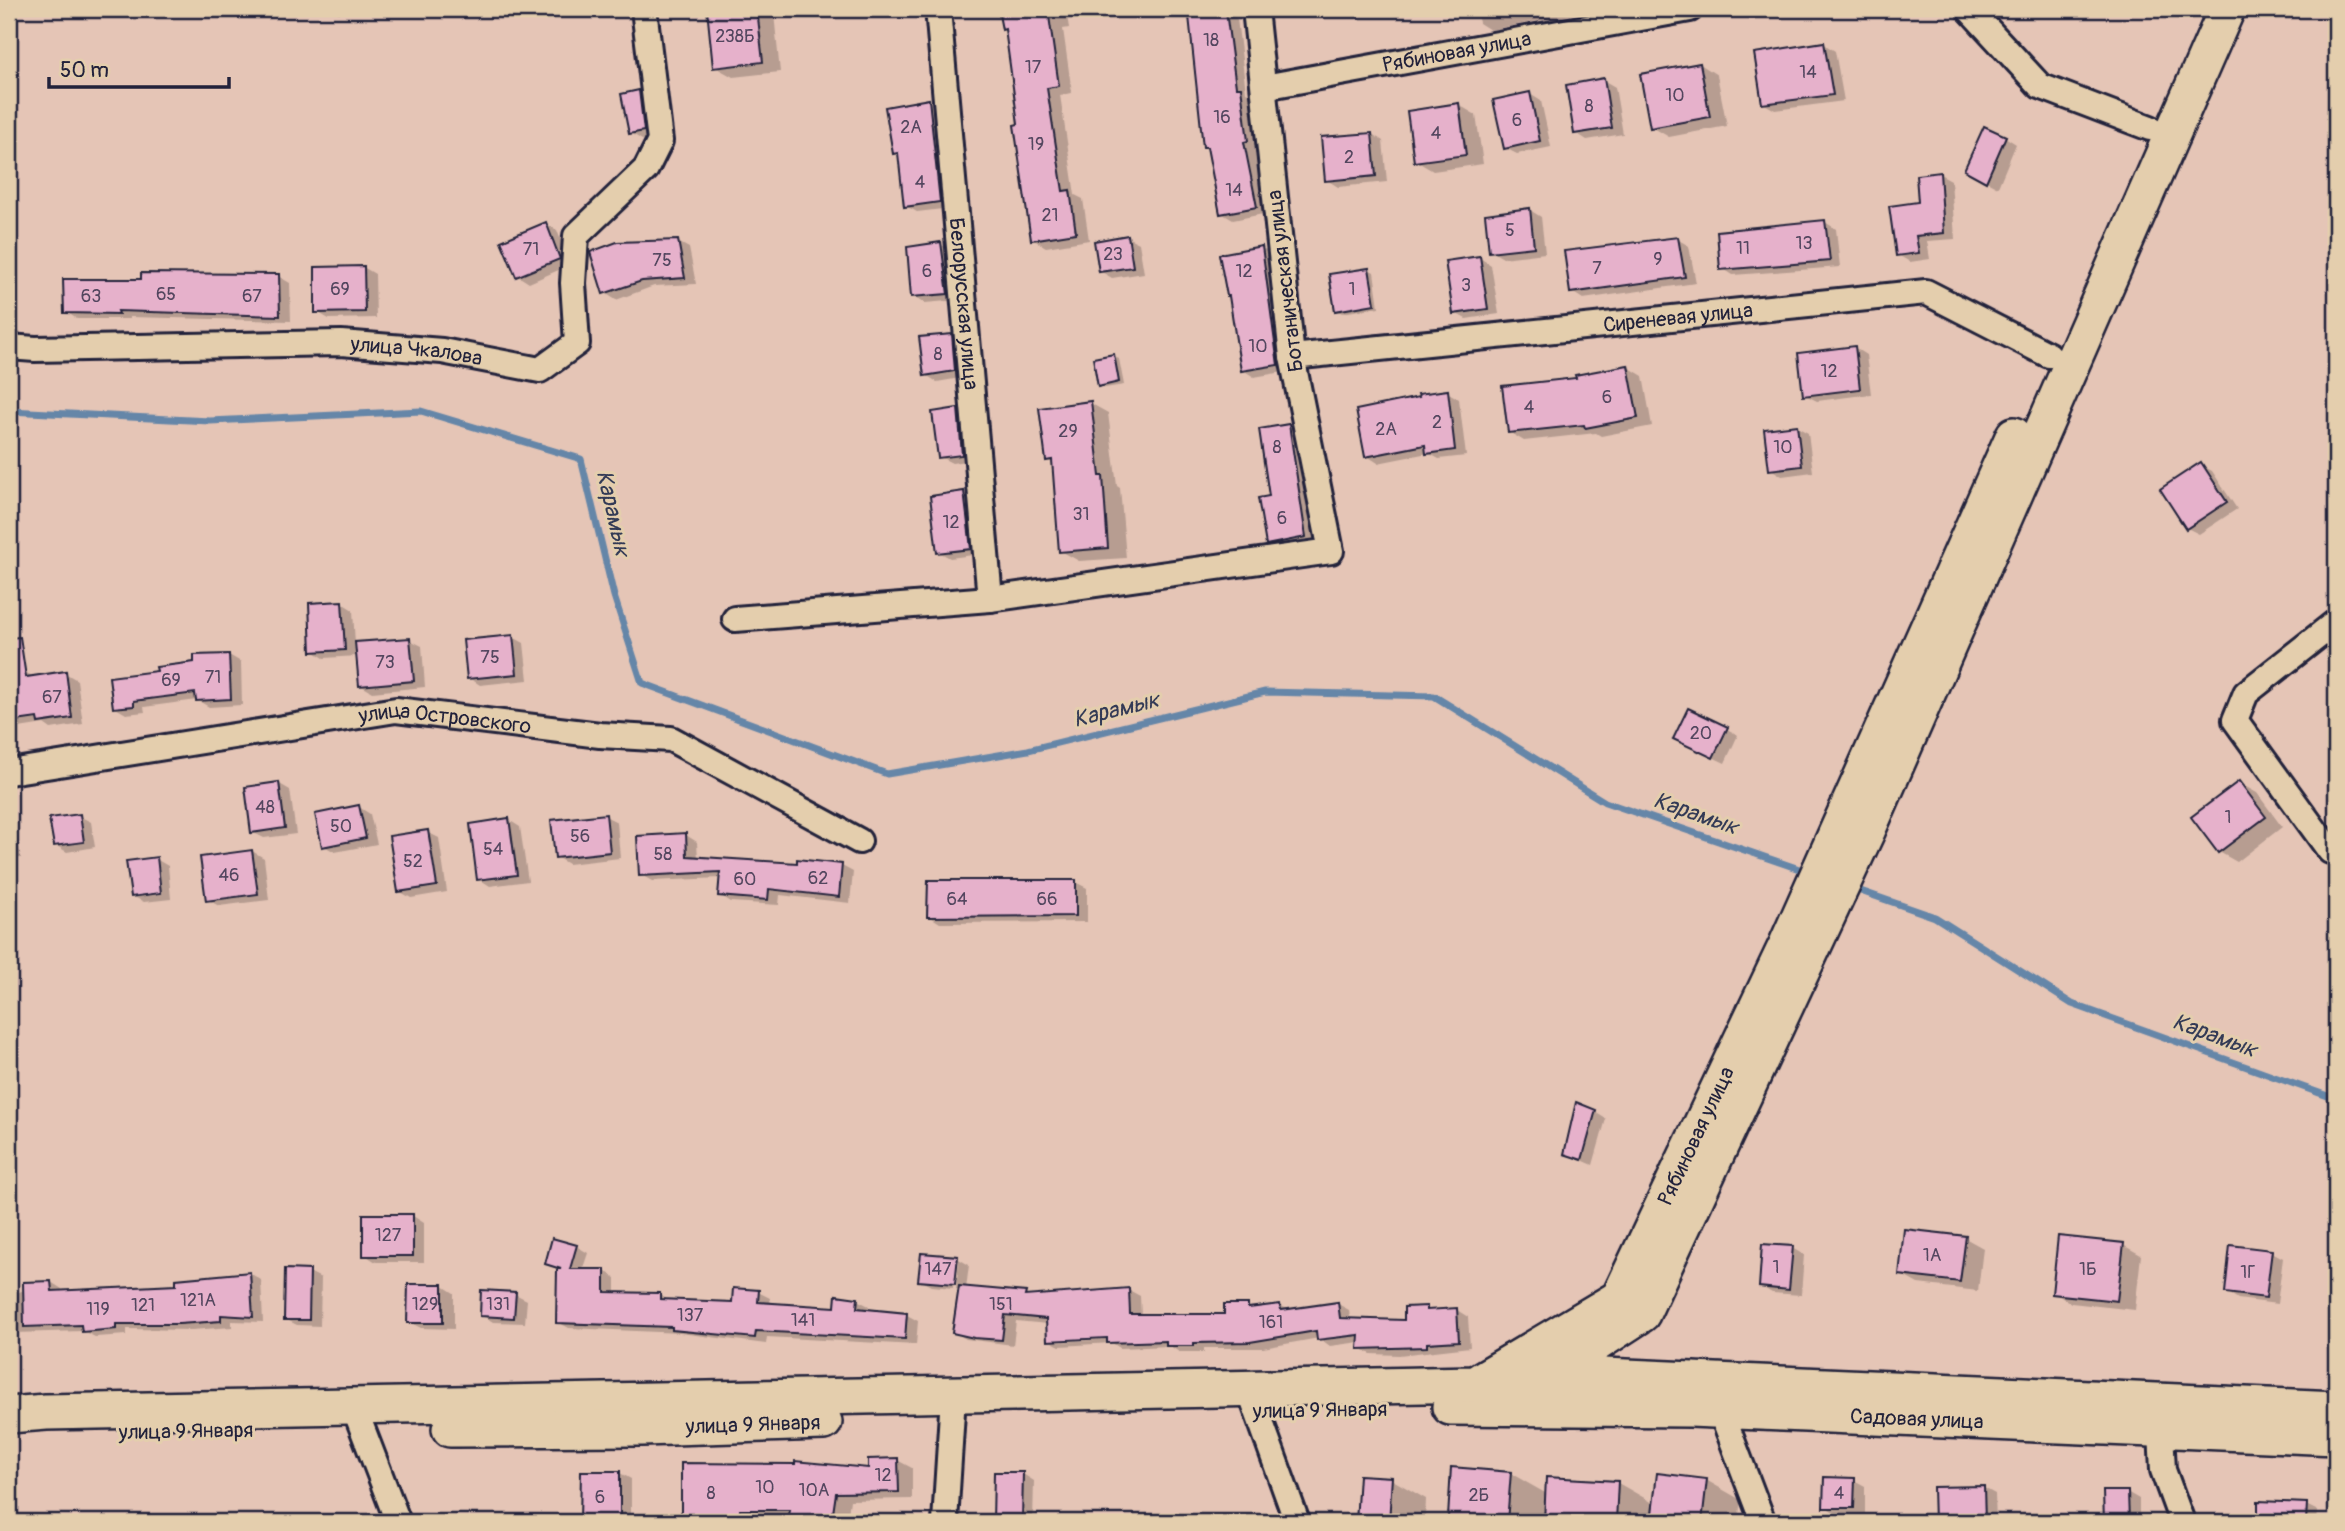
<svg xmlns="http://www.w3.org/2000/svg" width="2345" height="1531" font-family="Pangolin,sans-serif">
<rect width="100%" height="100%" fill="#e5c5b6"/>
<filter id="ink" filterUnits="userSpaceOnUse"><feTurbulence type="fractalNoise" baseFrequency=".0143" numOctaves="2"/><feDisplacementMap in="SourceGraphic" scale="14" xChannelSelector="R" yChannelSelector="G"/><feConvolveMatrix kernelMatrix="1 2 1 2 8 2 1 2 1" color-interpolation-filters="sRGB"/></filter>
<g filter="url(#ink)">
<g fill="#0003" fill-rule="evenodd">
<polygon points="213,9 257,9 257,16 225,18"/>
<polygon points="332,9 366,9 339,13"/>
<polygon points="708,9 768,9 774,14 780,72 733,77 715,67"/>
<polygon points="1000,9 1066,9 1069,28 1063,29 1072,93 1060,95 1075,195 1083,199 1089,240 1046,247 1032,239 1007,31 1003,28"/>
<polygon points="1476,9 1574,9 1575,14 1490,30 1479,23"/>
<polygon points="1226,13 1237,19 1246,92 1252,95 1259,147 1255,148 1268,213 1233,220 1221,213 1209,149 1205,146"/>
<polygon points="1824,44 1835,51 1844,101 1775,110 1763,103"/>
<polygon points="1700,64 1717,75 1727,126 1669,137 1652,127"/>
<polygon points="1603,80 1615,87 1623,134 1587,140 1576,133"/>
<polygon points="639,92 650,99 655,137 642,140 631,133"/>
<polygon points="1530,94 1541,101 1551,147 1517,154 1505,148"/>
<polygon points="929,101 940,107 951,208 917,212 906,206 900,156 895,153"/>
<polygon points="1459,105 1476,115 1483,164 1433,171 1416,161"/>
<polygon points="1372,134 1383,141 1387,182 1338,187 1327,180"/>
<polygon points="2005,137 2016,144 1998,187 1977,176"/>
<polygon points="1940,174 1951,180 1955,239 1927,241 1930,259 1910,262 1898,255 1920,204"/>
<polygon points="1530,210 1541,217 1545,253 1503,258 1491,251"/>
<polygon points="1825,222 1836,229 1840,267 1733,275 1722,268"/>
<polygon points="546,224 557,230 570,265 529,283 518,276"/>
<polygon points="1127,237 1139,243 1144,273 1112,278 1100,271"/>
<polygon points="1677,239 1689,246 1696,283 1583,299 1572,292"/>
<polygon points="678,242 689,248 696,284 654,286 616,300 605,293"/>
<polygon points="940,244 952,251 959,300 925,303 913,296"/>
<polygon points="1262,248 1273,254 1289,371 1254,377 1243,370 1231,297"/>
<polygon points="1480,258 1491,265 1499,314 1466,319 1455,313"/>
<polygon points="363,267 375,274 376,318 329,319 317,312"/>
<polygon points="1368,269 1374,272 1379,307 1342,313 1337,310"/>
<polygon points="278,276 290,283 291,321 129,317 130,319 77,319 66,312"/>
<polygon points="951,336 963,343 966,377 937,382 926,375"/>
<polygon points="1855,348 1866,355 1871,394 1817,401 1805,395"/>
<polygon points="1114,356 1119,359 1124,385 1105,388 1100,385"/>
<polygon points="1628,367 1643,376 1652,426 1601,436 1596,433 1524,441 1509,432"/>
<polygon points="1447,392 1459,399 1466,456 1439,459 1428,453 1378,463 1367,456"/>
<polygon points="1090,403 1108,413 1117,486 1120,488 1126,558 1079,561 1061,551 1054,464 1047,460"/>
<polygon points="958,410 969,417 973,460 952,463 940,457"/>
<polygon points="1289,426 1300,432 1317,543 1279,550 1267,544 1271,498"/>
<polygon points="1797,427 1808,433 1813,472 1782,476 1771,469"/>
<polygon points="2201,465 2212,471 2237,509 2199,534 2187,528"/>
<polygon points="964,493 976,500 981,554 950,558 939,552"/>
<polygon points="342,603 353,610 355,644 410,640 422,646 425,687 372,692 360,685 358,656 324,658 313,651"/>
<polygon points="513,637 524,643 528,680 480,685 469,678"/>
<polygon points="229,655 241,662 242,705 209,707 197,700 144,707 145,712 126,714 114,707 159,673"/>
<polygon points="25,672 35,678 65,673 77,680 83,724 51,729 44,724 13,729 9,727 9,674"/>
<polygon points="1727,729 1738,735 1725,763 1687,745"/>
<polygon points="278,783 290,790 296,834 264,838 252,832"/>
<polygon points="2239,783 2257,793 2282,827 2237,862 2219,852"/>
<polygon points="359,807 370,814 377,844 335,852 324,846"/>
<polygon points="79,816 91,822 95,847 67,852 55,845"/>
<polygon points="605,816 617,822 620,858 568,864 556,857"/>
<polygon points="509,820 520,827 528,881 490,886 479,879"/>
<polygon points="9,822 15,826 21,858 9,860"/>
<polygon points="427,832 439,838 447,892 411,898 399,891"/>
<polygon points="686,835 697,842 698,859 798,865 799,861 842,866 853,872 850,903 780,895 779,905 731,902 720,895 721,878 652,881 641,875"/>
<polygon points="252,851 264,858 269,900 219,906 208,900"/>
<polygon points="156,859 168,866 171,899 144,902 132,896"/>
<polygon points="1075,882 1087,888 1087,922 940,923 929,916"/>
<polygon points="1595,1112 1606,1119 1593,1165 1566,1153"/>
<polygon points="413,1216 424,1223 424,1262 376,1262 365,1255"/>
<polygon points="1965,1238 1983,1248 1978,1291 1918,1284 1900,1274"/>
<polygon points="2123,1245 2141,1255 2135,1310 2071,1303 2054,1293"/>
<polygon points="576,1246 588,1253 582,1271 605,1271 616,1278 616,1294 660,1295 670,1301 734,1304 758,1292 770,1298 769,1305 836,1309 857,1300 869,1306 868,1311 907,1315 918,1321 916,1345 767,1337 766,1344 680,1333 569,1328 558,1322 559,1270 547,1264"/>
<polygon points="1792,1248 1804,1255 1801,1295 1772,1293 1760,1286"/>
<polygon points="2272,1252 2283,1258 2277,1304 2238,1299 2227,1292"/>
<path d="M957 1258 969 1265 966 1289 1025 1294 1032 1298 1129 1290 1140 1296 1141 1316 1226 1315 1247 1306 1254 1309 1280 1305 1290 1311 1338 1304 1349 1310 1350 1320 1406 1321 1426 1308 1432 1311 1457 1310 1468 1317 1470 1347 1399 1355 1371 1354 1360 1348V1342L1330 1346 1319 1338 1263 1348H1204V1352H1179L1170 1346 1120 1348 1112 1343 1060 1346 1048 1340V1324L1016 1321 1013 1345 966 1339 954 1332 961 1289H956L959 1261H956L953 1288 932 1286 920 1280ZM1115 1335V1339L1057 1342V1339Z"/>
<polygon points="2332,1261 2336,1262 2336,1309 2330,1306"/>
<polygon points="309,1272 321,1278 320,1326 297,1325 285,1319"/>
<polygon points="250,1273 261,1280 263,1322 232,1321 232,1327 192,1330 127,1329 127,1335 95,1337 83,1331 14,1333 15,1339 9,1339 9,1295 51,1282 62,1289 62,1292 178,1287"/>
<polygon points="443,1286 454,1293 454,1329 421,1328 409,1322"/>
<polygon points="515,1294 527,1300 525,1323 493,1322 482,1315"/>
<polygon points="897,1460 912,1468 912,1499 850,1500 847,1522 754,1517 754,1522 683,1522 683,1465 870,1470"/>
<polygon points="583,1472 620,1473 631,1479 631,1522 582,1522"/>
<polygon points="1510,1473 1547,1494 1618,1483 1655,1504 1706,1480 1741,1500 1738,1522 1548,1522 1543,1519 1543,1522 1458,1522 1449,1517"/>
<polygon points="995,1474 1023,1474 1034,1481 1033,1522 994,1522"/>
<polygon points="1361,1477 1391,1479 1426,1499 1425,1522 1358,1522"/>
<polygon points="1854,1480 1865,1486 1865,1514 1836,1513 1825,1507"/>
<polygon points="1935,1488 1984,1488 1995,1494 1996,1522 1936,1522"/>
<polygon points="2127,1492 2139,1499 2139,1522 2106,1522 2105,1493"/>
<polygon points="2260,1503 2306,1505 2318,1511 2317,1522 2259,1522"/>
</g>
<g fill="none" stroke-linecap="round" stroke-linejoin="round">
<g stroke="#6586a8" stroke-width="7">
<polyline points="9,411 210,421 421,411 581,459 614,596 642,683 887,774 1028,750 1265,692 1434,696 1605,802 1808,872"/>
<polyline points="1852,888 1935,917 2072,1004 2336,1099"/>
</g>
</g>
<g fill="#e6b1cb" stroke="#22223b" stroke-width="2">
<polygon points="707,9 757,9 763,62 713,68"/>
<polygon points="998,9 1048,9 1059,86 1047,88 1063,191 1070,190 1076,233 1031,240 1014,125 1018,124 1005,29 1002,30"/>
<polygon points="1226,11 1236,87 1241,87 1248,141 1244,142 1257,207 1220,214 1207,147 1203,147 1189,16"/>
<polygon points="1824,42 1833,95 1762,104 1754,53"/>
<polygon points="1700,63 1710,117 1650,128 1640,74"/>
<polygon points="1604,78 1612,128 1574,134 1566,85"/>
<polygon points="639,90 644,131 629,134 621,94"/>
<polygon points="1530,92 1540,141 1504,149 1493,100"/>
<polygon points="929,99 940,202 904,207 898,153 893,154 885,107"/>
<polygon points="1459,103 1466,155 1414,162 1407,111"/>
<polygon points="1984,126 2006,136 1986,182 1964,170"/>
<polygon points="1372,133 1376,176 1325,181 1321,137"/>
<polygon points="1940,172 1944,233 1916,236 1919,253 1896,256 1889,206 1918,202 1916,175"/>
<polygon points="1530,208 1534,247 1489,252 1485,214"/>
<polygon points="1825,220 1830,261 1720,270 1717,231"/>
<polygon points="546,222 560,259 516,277 501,241"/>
<polygon points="1128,235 1133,267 1099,272 1094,241"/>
<polygon points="1678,237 1685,277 1570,293 1564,251"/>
<polygon points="678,240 685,278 642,281 603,294 590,252 617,242"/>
<polygon points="941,242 948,294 911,297 907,247"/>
<polygon points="1262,246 1278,365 1241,371 1229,296 1227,296 1219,254"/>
<polygon points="1480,256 1488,309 1453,314 1445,261"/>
<polygon points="364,266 365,312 315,313 315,267"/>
<polygon points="1369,268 1375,304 1335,311 1329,274"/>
<polygon points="141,273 279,274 280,316 118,311 119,314 64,313 63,279 141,279"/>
<polygon points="952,334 955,371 924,376 919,337"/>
<polygon points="1855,346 1860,389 1803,396 1798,353"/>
<polygon points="1114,354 1119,382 1098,387 1093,358"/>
<polygon points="1628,365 1638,418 1585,428 1584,425 1508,433 1502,386 1576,378 1575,375"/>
<polygon points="1448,390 1455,450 1426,454 1425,445 1365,457 1356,410 1419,397 1418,394"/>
<polygon points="1091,401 1100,476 1103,476 1108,548 1059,552 1052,460 1046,461 1039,408"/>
<polygon points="958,408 962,455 938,458 932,412"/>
<polygon points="1289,424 1306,537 1266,545 1258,498 1269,496 1259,429"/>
<polygon points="1797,425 1802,466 1769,470 1764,429"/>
<polygon points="2201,462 2227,502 2186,529 2160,489"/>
<polygon points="964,491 971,549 937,553 930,496"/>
<polygon points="342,601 345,650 311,652 309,603"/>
<polygon points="513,635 517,674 467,679 463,640"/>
<polygon points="20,637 26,677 66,671 72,718 38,723 37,718 9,722 9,638"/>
<polygon points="410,638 414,681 359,686 355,642"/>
<polygon points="229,654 231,699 196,701 195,693 134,701 134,706 113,708 109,677 157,671 156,667 194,662 194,655"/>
<polygon points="1688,708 1728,727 1713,758 1673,739"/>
<polygon points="2239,781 2266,817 2218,853 2191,817"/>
<polygon points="279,782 285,828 251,833 245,787"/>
<polygon points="359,805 366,838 322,847 315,814"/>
<polygon points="80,814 84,842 54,846 49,818"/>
<polygon points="606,814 610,852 555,858 551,820"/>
<polygon points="509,818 517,875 477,880 470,824"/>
<polygon points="428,830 437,886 398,892 389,836"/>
<polygon points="686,833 687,856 797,863 797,859 842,864 839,897 769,889 768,900 718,896 720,872 639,876 637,836"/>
<polygon points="252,850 258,894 206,901 200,857"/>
<polygon points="157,857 161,893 131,897 126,861"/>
<polygon points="928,880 1076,880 1076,916 927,917"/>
<polygon points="1576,1102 1596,1110 1582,1160 1564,1154"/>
<rect x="363" y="1214" width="50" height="42"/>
<polygon points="1904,1229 1966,1236 1960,1282 1899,1275"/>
<polygon points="2058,1236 2124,1243 2117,1301 2052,1294"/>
<polygon points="552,1238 577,1245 570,1269 605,1269 605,1292 660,1293 660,1299 732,1302 733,1288 759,1290 758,1302 835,1307 836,1295 858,1298 857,1308 907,1313 905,1339 756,1331 755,1338 672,1330 672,1327 556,1323 557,1269 561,1269 545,1264"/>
<polygon points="1762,1244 1793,1246 1789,1290 1759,1287"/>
<polygon points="2230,1245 2272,1250 2266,1298 2225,1293"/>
<polygon points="921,1253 958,1256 955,1284 918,1281"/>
<polygon points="285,1269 310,1270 309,1320 284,1320"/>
<polygon points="250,1272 253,1317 221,1315 221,1321 179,1324 116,1324 116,1329 82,1332 81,1325 24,1327 23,1282 51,1281 52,1291 176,1285 176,1279"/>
<polygon points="408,1284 443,1284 443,1323 407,1323"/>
<polygon points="959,1286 1026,1292 1025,1296 1129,1288 1130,1314 1224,1314 1224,1304 1248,1304 1248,1308 1280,1304 1281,1310 1338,1302 1340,1318 1404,1320 1404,1307 1427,1306 1427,1310 1457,1308 1459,1341 1427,1343 1427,1347 1358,1349 1359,1335 1317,1340 1316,1331 1250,1342 1194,1343 1194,1346 1166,1346 1166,1341 1107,1343 1107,1338 1047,1341 1046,1319 1005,1315 1002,1340 974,1338 952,1333"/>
<polygon points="481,1290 516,1292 514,1318 480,1316"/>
<polygon points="898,1458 899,1492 836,1493 832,1520 789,1515 790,1510 740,1510 739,1522 681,1522 681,1463 795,1464 795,1461 868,1468 868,1459"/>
<polygon points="1451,1467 1511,1472 1507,1522 1448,1518"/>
<polygon points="581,1471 620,1471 620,1522 580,1522"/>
<polygon points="994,1472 1023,1472 1022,1522 993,1522"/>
<polygon points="1657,1473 1707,1479 1702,1522 1651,1522"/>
<polygon points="1359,1475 1392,1477 1389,1522 1356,1522"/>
<polygon points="1546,1477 1618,1481 1616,1522 1544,1522"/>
<polygon points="1824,1477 1855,1478 1854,1508 1823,1508"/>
<polygon points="1984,1486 1985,1522 1934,1522 1933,1487"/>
<polygon points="2103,1491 2128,1491 2129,1522 2104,1522"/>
<polygon points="2258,1501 2307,1503 2306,1522 2258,1522"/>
</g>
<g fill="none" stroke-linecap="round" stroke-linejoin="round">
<defs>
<g id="street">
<path id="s1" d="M938 9 990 599"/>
<polyline points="1969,9 2040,86 2150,128"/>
<path id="s2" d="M1264 87 1690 9"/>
<path id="s3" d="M9 347 35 349 341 343 442 351 540 370 577 343 573 283 576 236 646 169 660 141 644 9"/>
<path id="s4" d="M1292 357 1926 292 2049 355"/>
<polyline points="735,619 990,599 1331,551 1292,357 1255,9"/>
<path id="s5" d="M9 772 396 710 600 735 671 739 859 841"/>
<polyline points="2330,851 2235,720 2246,693 2336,622"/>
<polyline points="1249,1389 1297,1522"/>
<polyline points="1716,1398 1763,1522"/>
<polyline points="354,1407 398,1522"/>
<polyline points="2160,1414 2163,1470 2182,1522"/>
<polyline points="945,1522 953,1396"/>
</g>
<g id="secondary">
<polyline points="1545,1377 1642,1314 1868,829 2227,9"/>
<path id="s6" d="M1481 1380 1619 1298 1787 944 2014 435"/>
<path id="s7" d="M1450 1407 1690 1409 2336 1437"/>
<polyline points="9,1415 46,1412 1475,1384 1582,1375 2336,1409"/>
<path id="s8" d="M450 1429 642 1428 824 1422"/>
</g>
</defs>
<use href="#street" stroke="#22223b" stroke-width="30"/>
<use href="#secondary" stroke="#22223b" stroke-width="40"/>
<use href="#street" stroke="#e4cead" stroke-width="24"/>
<use href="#secondary" stroke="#e4cead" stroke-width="35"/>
</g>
</g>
<g text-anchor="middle" stroke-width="6" stroke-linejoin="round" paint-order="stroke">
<g font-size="18" fill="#53465f">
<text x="735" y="42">238Б</text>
<text x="1211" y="46">18</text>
<text x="1033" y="73">17</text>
<text x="1808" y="78">14</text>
<text x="1675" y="101">10</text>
<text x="1589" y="112">8</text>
<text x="1222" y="123">16</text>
<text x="1517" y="126">6</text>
<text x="911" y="133">2А</text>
<text x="1436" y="139">4</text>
<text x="1036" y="150">19</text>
<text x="1349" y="163">2</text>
<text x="920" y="188">4</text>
<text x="1234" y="196">14</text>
<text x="1050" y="221">21</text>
<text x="1510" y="236">5</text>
<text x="1804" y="249">13</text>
<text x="1743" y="254">11</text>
<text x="531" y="255">71</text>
<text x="1113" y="260">23</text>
<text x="1658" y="265">9</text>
<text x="662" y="266">75</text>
<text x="1597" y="274">7</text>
<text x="927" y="277">6</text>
<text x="1244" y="277">12</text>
<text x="1466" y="291">3</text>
<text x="340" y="295">69</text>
<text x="1352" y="295">1</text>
<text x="166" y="300">65</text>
<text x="91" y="302">63</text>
<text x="252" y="302">67</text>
<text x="1258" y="352">10</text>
<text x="938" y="360">8</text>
<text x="1829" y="377">12</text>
<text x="1607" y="403">6</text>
<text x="1529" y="413">4</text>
<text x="1437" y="428">2</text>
<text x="1386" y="435">2А</text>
<text x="1068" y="437">29</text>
<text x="1277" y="453">8</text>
<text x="1783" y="453">10</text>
<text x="1081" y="520">31</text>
<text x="1282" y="524">6</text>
<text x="951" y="528">12</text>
<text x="490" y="663">75</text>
<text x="385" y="668">73</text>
<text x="213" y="683">71</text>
<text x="171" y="686">69</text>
<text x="52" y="703">67</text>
<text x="1701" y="739">20</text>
<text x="265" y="813">48</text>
<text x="2228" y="823">1</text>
<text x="341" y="832">50</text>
<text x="580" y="842">56</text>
<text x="493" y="855">54</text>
<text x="663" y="860">58</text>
<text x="413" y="867">52</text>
<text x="229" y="881">46</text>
<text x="818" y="884">62</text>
<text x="745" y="885">60</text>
<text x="957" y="905">64</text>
<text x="1047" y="905">66</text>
<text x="388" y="1241">127</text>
<text x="1932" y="1261">1А</text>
<text x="1776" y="1273">1</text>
<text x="938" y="1275">147</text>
<text x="2088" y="1275">1Б</text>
<text x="2248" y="1278">1Г</text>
<text x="198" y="1306">121А</text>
<text x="425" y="1310">129</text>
<text x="498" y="1310">131</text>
<text x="1001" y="1310">151</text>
<text x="143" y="1311">121</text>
<text x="98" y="1315">119</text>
<text x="690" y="1321">137</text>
<text x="803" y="1326">141</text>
<text x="1271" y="1328">161</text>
<text x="883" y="1481">12</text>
<text x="765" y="1493">10</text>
<text x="814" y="1496">10А</text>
<text x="711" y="1499">8</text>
<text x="1839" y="1499">4</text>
<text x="1479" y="1501">2Б</text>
<text x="600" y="1503">6</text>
</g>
<g font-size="21" fill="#22223b" stroke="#e4cead">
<text dy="7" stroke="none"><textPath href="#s2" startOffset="196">Рябиновая улица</textPath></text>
<text transform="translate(1285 281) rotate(-97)" y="7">Ботаническая улица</text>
<text dy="7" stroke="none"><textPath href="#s1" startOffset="296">Белорусская улица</textPath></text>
<text dy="7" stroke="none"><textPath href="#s4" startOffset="388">Сиреневая улица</textPath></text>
<text dy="7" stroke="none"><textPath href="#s3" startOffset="408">улица Чкалова</textPath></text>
<text dy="7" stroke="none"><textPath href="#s5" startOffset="441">улица Островского</textPath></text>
<text dy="7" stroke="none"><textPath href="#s6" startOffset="340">Рябиновая улица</textPath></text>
<text transform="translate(1320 1410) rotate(-1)" y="7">улица 9 Января</text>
<text dy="7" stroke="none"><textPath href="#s7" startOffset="467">Садовая улица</textPath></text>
<text dy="7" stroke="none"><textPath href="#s8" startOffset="303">улица 9 Января</textPath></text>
<text transform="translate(186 1431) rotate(-1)" y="7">улица 9 Января</text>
</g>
<g font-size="23" font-style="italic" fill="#333b56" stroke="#e4cead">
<text transform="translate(614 513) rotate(77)" y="8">Карамык</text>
<text transform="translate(1116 709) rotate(-14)" y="8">Карамык</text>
<text transform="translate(1696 813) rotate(19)" y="8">Карамык</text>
<text transform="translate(2215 1035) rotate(20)" y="8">Карамык</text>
</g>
</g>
<rect width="2345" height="1531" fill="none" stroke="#e4cead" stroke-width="35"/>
<rect x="18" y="18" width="2310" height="1496" fill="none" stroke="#22223b" stroke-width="2.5" filter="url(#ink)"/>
<path d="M49 77v10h180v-10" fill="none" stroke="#22223b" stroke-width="3.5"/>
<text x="60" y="77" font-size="21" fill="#22223b" stroke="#e4cead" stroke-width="5" paint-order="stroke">50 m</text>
</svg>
